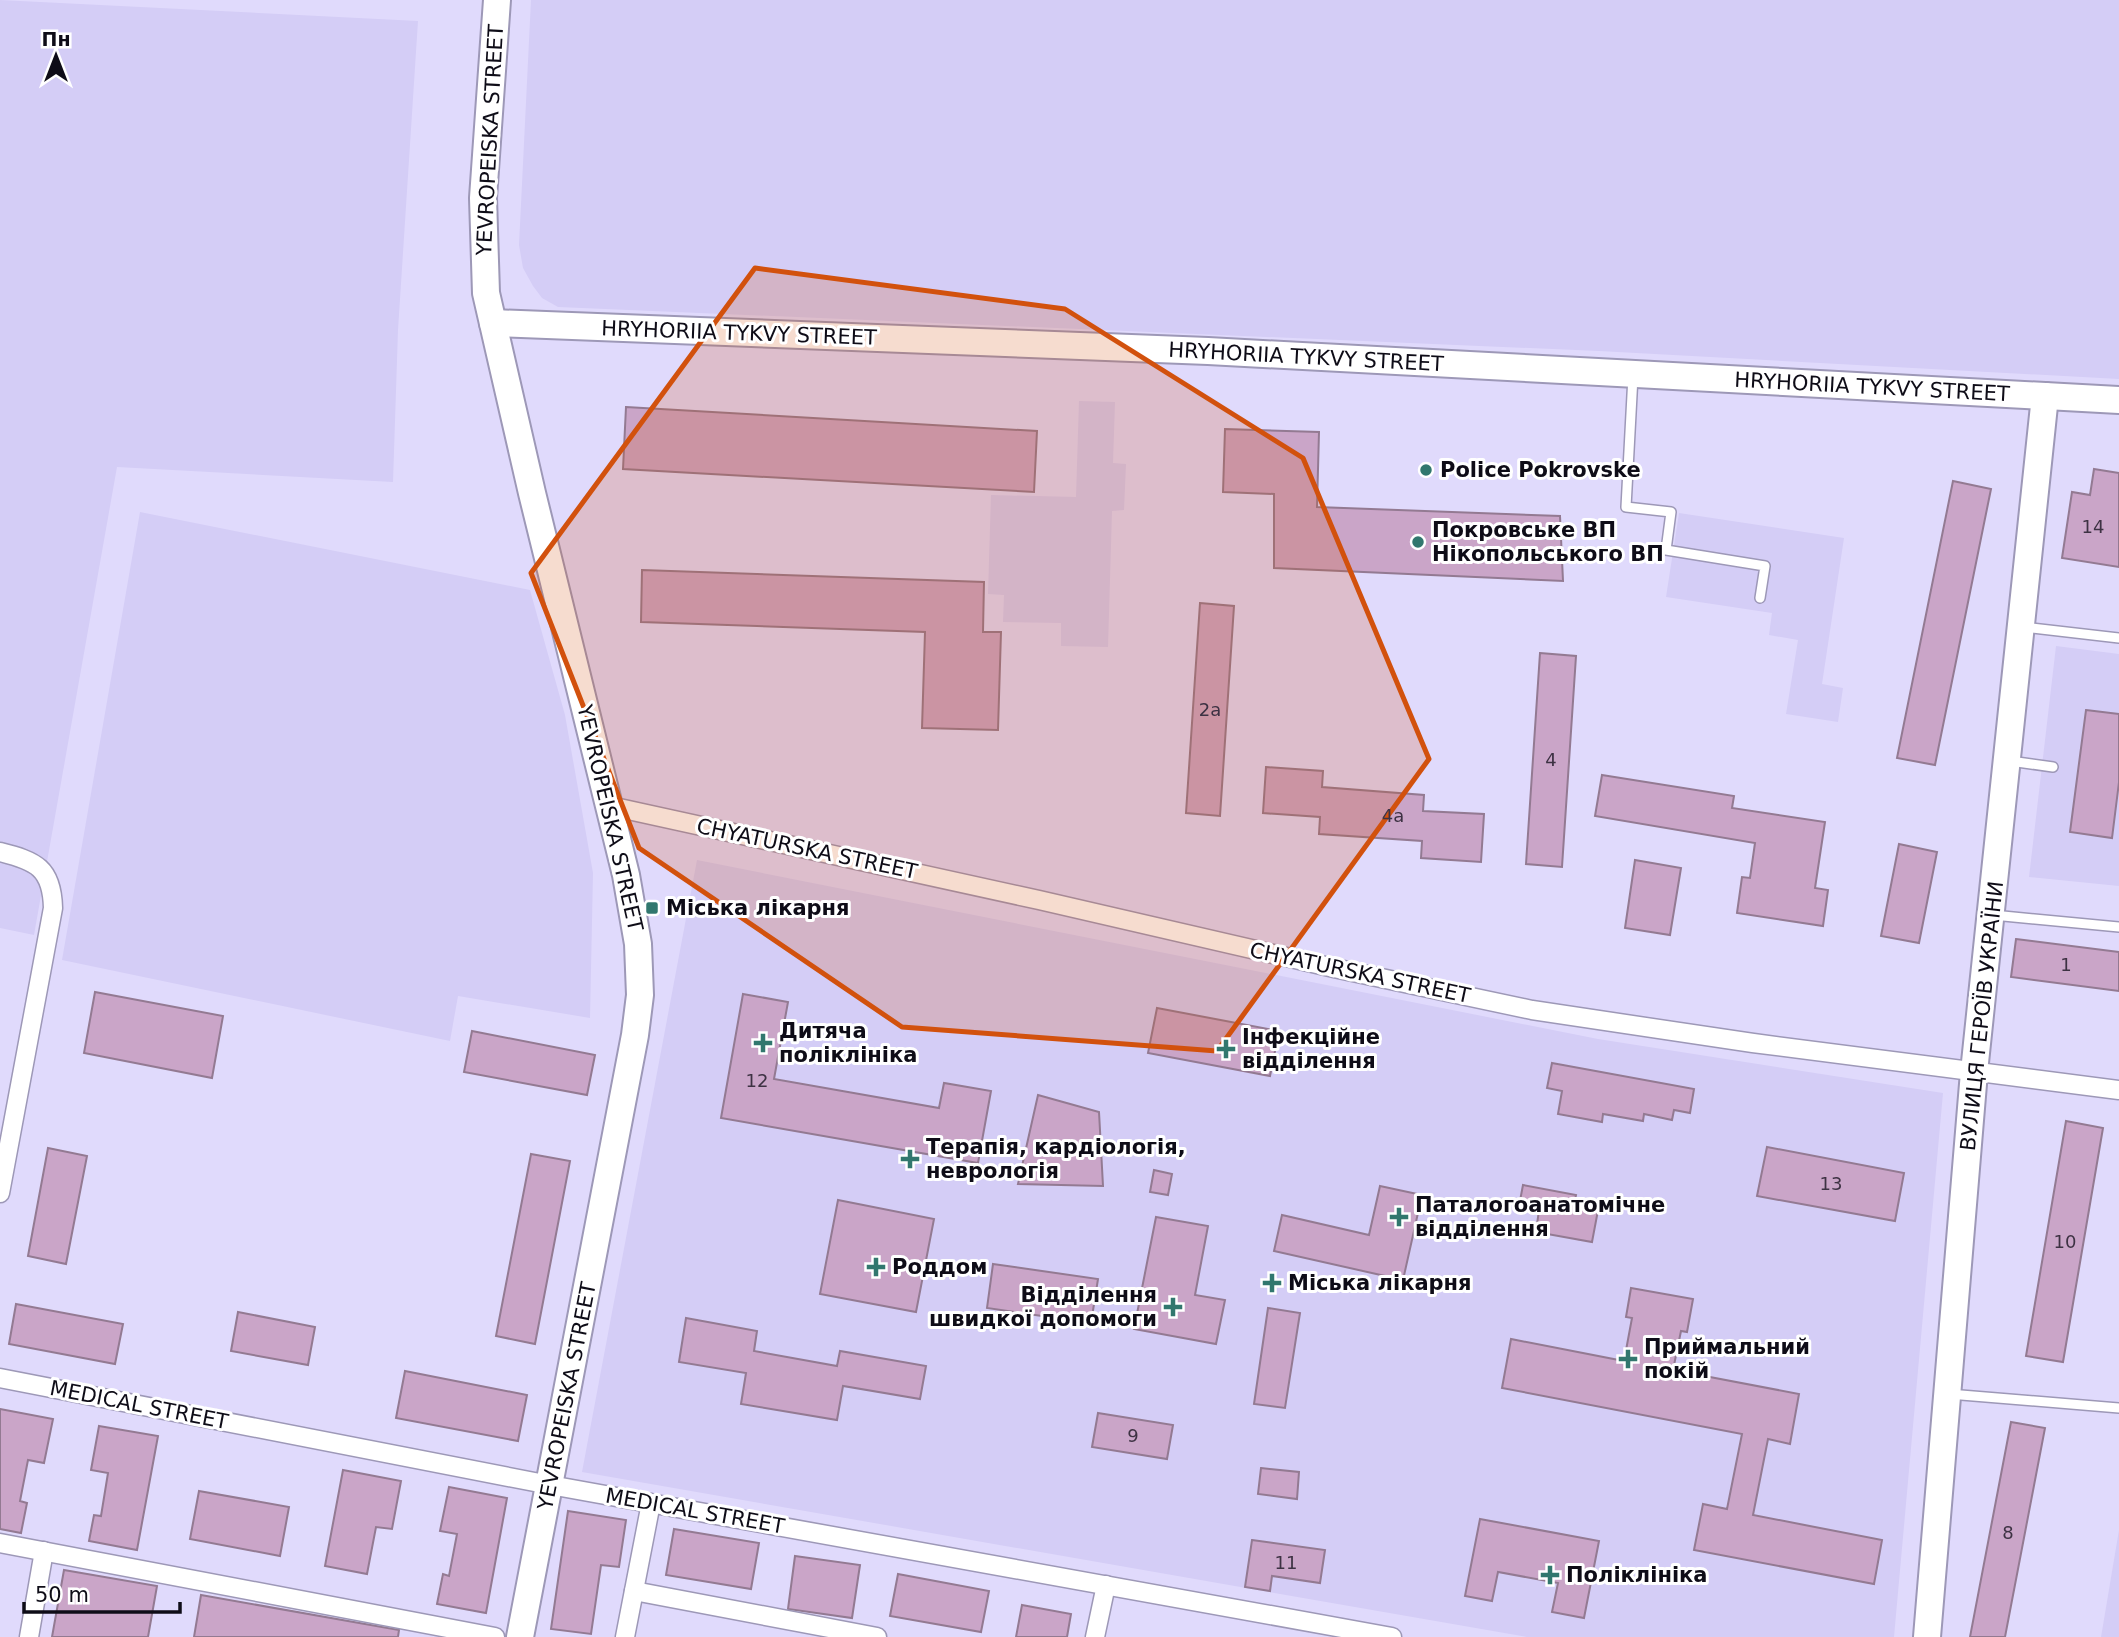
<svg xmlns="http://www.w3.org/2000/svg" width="2119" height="1637" font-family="'DejaVu Sans',sans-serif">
<rect width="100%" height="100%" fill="#e0dafc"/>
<g fill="#d4cdf6">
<polygon points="0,0 418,21 398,330 393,482 117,467 34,935 0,928"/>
<polygon points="531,0 2119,0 2119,379 1599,351 558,307 542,298 533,286 523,268 519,245"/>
<polygon points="1079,401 1115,402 1113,463 1126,464 1124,510 1112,511 1108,647 1061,646 1061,623 1003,622 1004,595 988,594 991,495 1076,497"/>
<polygon points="140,512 530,590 565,715 593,873 590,1018 458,996 450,1041 62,960"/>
<polygon points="1679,513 1844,538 1822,684 1843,688 1838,722 1786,714 1798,640 1769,635 1772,613 1666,597"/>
<polygon points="2056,646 2119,654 2119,886 2029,877"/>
<polygon points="697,860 1598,1039 1943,1093 1894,1637 1527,1637 582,1472"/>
<polygon points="2119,1530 2119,1637 2101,1637"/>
</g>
<g fill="#caa5c8" stroke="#937a92" stroke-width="2">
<polygon points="626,407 1037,431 1034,492 623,469"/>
<polygon points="1225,429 1319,432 1317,507 1560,516 1563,581 1274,568 1274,494 1223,492"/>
<polygon points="2094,469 2119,473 2119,567 2062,558 2072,492 2090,495"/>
<polygon points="1953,481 1991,489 1935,765 1897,758"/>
<polygon points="642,570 984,582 983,632 1001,632 998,730 922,728 925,632 641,622"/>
<polygon points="1200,603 1234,606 1220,816 1186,813"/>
<polygon points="1540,653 1576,656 1562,867 1526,864"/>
<polygon points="2086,710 2119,714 2119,782 2112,838 2070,832"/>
<polygon points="1266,767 1323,771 1322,787 1424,795 1423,811 1484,814 1481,862 1421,858 1422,841 1319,834 1320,817 1263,813"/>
<polygon points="1602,775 1734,796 1732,808 1825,822 1815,888 1828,890 1823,926 1737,913 1742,877 1750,878 1755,843 1595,816"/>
<polygon points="1899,844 1937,852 1919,943 1881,936"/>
<polygon points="1635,860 1681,868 1670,935 1625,928"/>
<polygon points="2016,939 2119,952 2119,991 2011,977"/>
<polygon points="95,992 223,1016 212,1078 84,1053"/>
<polygon points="743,994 788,1002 774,1079 939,1108 944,1083 991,1091 978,1163 721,1118"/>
<polygon points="1157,1008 1279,1031 1270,1076 1148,1053"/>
<polygon points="472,1031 595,1055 587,1095 464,1072"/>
<polygon points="1552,1063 1694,1089 1690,1113 1674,1110 1672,1120 1644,1114 1643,1121 1603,1114 1602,1122 1558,1114 1562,1091 1547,1088"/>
<polygon points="1038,1095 1099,1112 1103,1186 1018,1184"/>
<polygon points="2066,1121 2103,1128 2063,1362 2026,1356"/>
<polygon points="1767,1147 1904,1173 1895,1221 1757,1196"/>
<polygon points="48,1148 87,1156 66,1264 28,1256"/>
<polygon points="531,1154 570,1161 535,1344 496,1336"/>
<polygon points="1154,1170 1172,1174 1168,1195 1150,1192"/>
<polygon points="1523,1185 1576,1195 1575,1200 1599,1205 1592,1242 1536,1232 1539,1210 1519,1206"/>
<polygon points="1380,1186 1422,1195 1403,1280 1274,1251 1282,1215 1369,1235"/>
<polygon points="838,1200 934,1219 916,1312 820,1294"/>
<polygon points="1156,1217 1208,1226 1195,1295 1225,1300 1216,1344 1134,1329"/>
<polygon points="993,1264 1098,1279 1091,1323 987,1308"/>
<polygon points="1631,1288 1693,1299 1687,1332 1681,1331 1673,1370 1799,1394 1790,1444 1768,1439 1753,1515 1882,1540 1874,1584 1694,1550 1703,1504 1727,1509 1742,1434 1502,1388 1511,1339 1624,1361 1632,1318 1626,1317"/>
<polygon points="16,1304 123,1324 115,1364 9,1344"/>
<polygon points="1268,1308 1300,1313 1285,1408 1254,1404"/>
<polygon points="238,1312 315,1327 308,1365 231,1351"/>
<polygon points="686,1318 757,1331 754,1351 837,1366 840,1351 926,1366 920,1399 843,1386 837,1420 741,1404 746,1373 679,1362"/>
<polygon points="405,1371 527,1395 518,1441 396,1418"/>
<polygon points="0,1409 53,1419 44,1463 28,1460 20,1501 27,1503 21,1533 0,1529"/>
<polygon points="1098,1413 1173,1425 1167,1459 1092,1447"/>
<polygon points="2011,1422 2045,1428 2005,1637 1970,1637"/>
<polygon points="99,1426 158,1436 137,1550 89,1541 94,1515 101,1516 108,1473 91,1470"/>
<polygon points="1261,1468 1299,1472 1297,1499 1258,1494"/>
<polygon points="343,1470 401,1481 392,1529 376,1527 367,1574 325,1566"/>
<polygon points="449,1487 507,1498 486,1613 437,1604 443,1574 449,1576 457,1534 440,1531"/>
<polygon points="199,1491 289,1507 280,1556 190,1539"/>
<polygon points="568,1511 626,1520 619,1567 601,1565 591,1634 551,1629"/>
<polygon points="1480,1519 1599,1541 1584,1618 1552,1612 1558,1583 1498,1572 1492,1601 1465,1596"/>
<polygon points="674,1529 759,1543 751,1589 666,1575"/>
<polygon points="1252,1540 1325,1550 1320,1583 1272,1576 1270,1591 1245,1587"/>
<polygon points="795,1556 860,1565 852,1618 788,1609"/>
<polygon points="64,1570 157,1586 148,1637 52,1637"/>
<polygon points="898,1574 989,1591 981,1632 890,1616"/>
<polygon points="201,1595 399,1630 398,1637 194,1637"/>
<polygon points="1022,1605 1071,1614 1067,1637 1016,1637"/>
</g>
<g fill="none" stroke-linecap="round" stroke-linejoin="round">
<defs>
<g id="lane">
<polyline points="1633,376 1626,507 1671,512 1666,550 1765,566 1760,598"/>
<polyline points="2023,627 2119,638"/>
<polyline points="2010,761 2053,767"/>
<polyline points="1993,915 2119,927"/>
<polyline points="1949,1394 2119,1408"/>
</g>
<g id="street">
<polyline points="610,806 1039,900 1334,968 1532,1010 1753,1043 2119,1090"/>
<path d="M0 852C36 861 52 868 53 908L0 1193"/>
<polyline points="0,1378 550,1485 1392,1637"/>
<polyline points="0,1543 495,1637"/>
<polyline points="634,1591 877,1637"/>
<polyline points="29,1637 44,1551"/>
<polyline points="625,1637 651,1503"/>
<polyline points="1095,1637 1106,1585"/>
</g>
<g id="secondary">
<polyline points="497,0 483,198 486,293 532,493 626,875 638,944 640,995 635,1035 520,1637"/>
<polyline points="493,323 1208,351 2119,400"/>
<polyline points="1927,1637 1974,1072 2045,396"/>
</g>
</defs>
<use href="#lane" stroke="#9d98b7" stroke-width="12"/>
<use href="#street" stroke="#9d98b7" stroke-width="21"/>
<use href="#secondary" stroke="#9d98b7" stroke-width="30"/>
<use href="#lane" stroke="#fff" stroke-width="9"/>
<use href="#street" stroke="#fff" stroke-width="18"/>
<use href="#secondary" stroke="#fff" stroke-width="26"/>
</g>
<path fill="#d2510d" fill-opacity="0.2" stroke="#d2510d" stroke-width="5" stroke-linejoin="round" d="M755 268 1065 309 1303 458 1429 759 1217 1051 902 1027 639 848 531 573Z"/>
<g fill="#31776e" stroke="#fff" stroke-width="2.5">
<circle cx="1426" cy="470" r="7"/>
<circle cx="1418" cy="542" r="7"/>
<rect x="645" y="901" width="14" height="14" rx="3.5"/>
<path d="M759.5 1032.5h7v7h7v7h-7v7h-7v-7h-7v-7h7z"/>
<path d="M1222.5 1038.5h7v7h7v7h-7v7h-7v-7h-7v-7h7z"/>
<path d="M906.5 1148.5h7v7h7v7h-7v7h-7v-7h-7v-7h7z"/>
<path d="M1395.5 1206.5h7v7h7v7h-7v7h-7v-7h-7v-7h7z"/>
<path d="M872.5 1256.5h7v7h7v7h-7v7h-7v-7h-7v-7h7z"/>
<path d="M1268.5 1272.5h7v7h7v7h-7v7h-7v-7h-7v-7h7z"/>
<path d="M1169.5 1296.5h7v7h7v7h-7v7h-7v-7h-7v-7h7z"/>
<path d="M1624.5 1348.5h7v7h7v7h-7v7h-7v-7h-7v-7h7z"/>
<path d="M1546.5 1564.5h7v7h7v7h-7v7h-7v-7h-7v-7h7z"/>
</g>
<g text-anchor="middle" stroke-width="6" stroke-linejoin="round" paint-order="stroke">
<g font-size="18" fill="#3d3243">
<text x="2093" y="533">14</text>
<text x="1210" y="716">2а</text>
<text x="1551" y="766">4</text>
<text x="1393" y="822">4а</text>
<text x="2066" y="971">1</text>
<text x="757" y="1087">12</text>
<text x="1831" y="1190">13</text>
<text x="2065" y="1248">10</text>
<text x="1133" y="1442">9</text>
<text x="2008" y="1539">8</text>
<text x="1286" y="1569">11</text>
</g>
<g font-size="21" fill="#0e0c17" stroke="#fff">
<text transform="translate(490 140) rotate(-87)" y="7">YEVROPEISKA STREET</text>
<text transform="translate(739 333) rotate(2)" y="7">HRYHORIIA TYKVY STREET</text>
<text transform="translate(1306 357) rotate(3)" y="7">HRYHORIIA TYKVY STREET</text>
<text transform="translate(1872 387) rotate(3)" y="7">HRYHORIIA TYKVY STREET</text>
<text transform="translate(610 818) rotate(77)" y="7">YEVROPEISKA STREET</text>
<text transform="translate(807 849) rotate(12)" y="7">CHYATURSKA STREET</text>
<text transform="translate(1360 973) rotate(12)" y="7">CHYATURSKA STREET</text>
<text transform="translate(1982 1016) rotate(-84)" y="7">ВУЛИЦЯ ГЕРОЇВ УКРАЇНИ</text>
<text transform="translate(567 1396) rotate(-79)" y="7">YEVROPEISKA STREET</text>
<text transform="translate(139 1405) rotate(11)" y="7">MEDICAL STREET</text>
<text transform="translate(695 1511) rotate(10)" y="7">MEDICAL STREET</text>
</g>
<g font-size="21" font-weight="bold" fill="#0e0c17" stroke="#fff" text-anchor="start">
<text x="1440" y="477">Police Pokrovske</text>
<text x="1432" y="537">Покровське ВП<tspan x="1432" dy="24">Нікопольського ВП</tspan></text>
<text x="666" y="915">Міська лікарня</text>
<text x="779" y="1038">Дитяча<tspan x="779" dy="24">поліклініка</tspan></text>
<text x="1242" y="1044">Інфекційне<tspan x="1242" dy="24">відділення</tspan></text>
<text x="926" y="1154">Терапія, кардіологія,<tspan x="926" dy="24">неврологія</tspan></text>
<text x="1415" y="1212">Паталогоанатомічне<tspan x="1415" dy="24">відділення</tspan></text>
<text x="892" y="1274">Роддом</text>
<text x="1288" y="1290">Мiська лiкарня</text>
<text x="1157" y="1302" text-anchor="end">Відділення<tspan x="1157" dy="24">швидкої допомоги</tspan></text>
<text x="1644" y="1354">Приймальний<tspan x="1644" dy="24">покій</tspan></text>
<text x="1566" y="1582">Поліклініка</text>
</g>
</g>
<g transform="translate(56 56)" stroke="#ffffff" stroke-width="5" paint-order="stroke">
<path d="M0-5L12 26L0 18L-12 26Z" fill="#0e0c17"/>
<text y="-10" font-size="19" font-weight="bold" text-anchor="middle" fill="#0e0c17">Пн</text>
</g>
<path d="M24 1602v10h156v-10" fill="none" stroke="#0e0c17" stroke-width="3.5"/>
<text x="35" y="1602" font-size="21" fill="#0e0c17" stroke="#ffffff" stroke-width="5" paint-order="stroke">50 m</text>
</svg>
